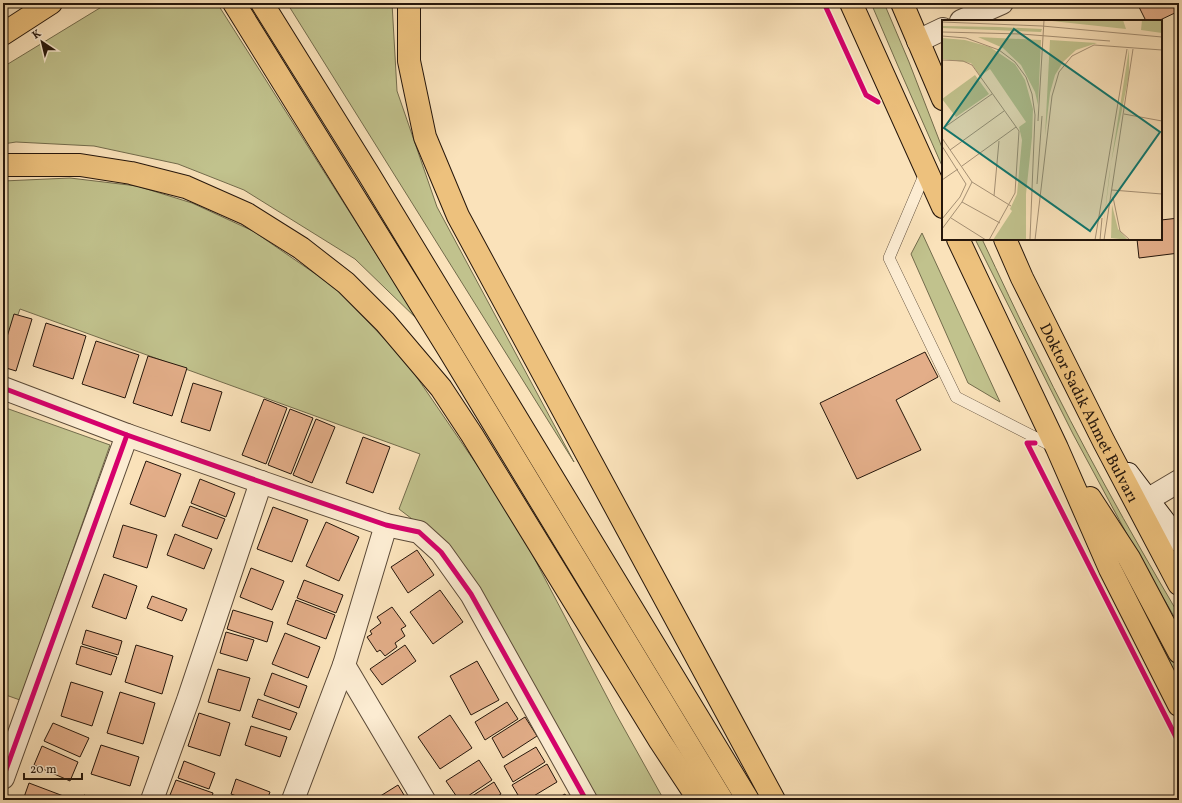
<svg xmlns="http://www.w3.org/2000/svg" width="1182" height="803" font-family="Vollkorn,serif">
<rect width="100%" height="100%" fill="#fae2ba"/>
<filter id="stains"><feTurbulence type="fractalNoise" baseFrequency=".005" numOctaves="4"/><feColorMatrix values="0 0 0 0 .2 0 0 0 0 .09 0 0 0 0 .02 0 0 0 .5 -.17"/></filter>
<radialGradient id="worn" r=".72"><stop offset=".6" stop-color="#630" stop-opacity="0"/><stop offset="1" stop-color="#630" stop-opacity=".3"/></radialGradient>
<g fill="#c1c28d" stroke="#736c4c">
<polygon points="108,3 217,3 418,320 355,259 244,190 178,164 94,146 16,142 3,144 3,67"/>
<polygon points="287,3 392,3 397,91 437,207 574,462"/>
<polygon points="871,3 884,3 909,62 943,150 943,168 898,66"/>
<polygon points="70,178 137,186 192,203 253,231 333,286 405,360 512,516 616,714 664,800 594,800 552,726 468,570 446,545 399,509 420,454 20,309 3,356 3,181"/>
<polygon points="922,233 1000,402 968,383 911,254"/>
<path d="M975 239H982C1000 277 1018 316 1037 354 1080 443 1129 530 1179 615V625L1136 551 1073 434Z"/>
<polygon points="3,407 110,445 20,700 3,694"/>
<polygon points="1120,565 1166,645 1179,671 1179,681"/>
</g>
<g fill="#e3ae89" stroke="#25160b">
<polygon points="1137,3 1179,3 1179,11 1158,21 1146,21"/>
<polygon points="1179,218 1179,253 1139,258 1137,239 1161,239 1161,220"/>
<polygon points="14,314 32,319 16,371 3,367 3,350"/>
<polygon points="46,323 86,336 73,379 33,366"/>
<polygon points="96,341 139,355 125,398 82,384"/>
<polygon points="925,352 938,377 896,400 921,450 857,479 820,403"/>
<polygon points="148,356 187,368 172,416 133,403"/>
<polygon points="193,383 222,392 210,431 181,422"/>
<polygon points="264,399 287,408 266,464 242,455"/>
<polygon points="290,409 313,418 291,474 268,465"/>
<polygon points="316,419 335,427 312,483 293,475"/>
<polygon points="363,437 390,447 373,493 346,483"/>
<polygon points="146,461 181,474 165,517 130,504"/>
<polygon points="200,479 235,493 226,517 191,503"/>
<polygon points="190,506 225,519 217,539 182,526"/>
<polygon points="273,507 308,520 292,562 257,549"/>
<polygon points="326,522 359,537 339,581 306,566"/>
<polygon points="123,525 157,535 147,568 113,557"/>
<polygon points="175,534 212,549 204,569 167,555"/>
<polygon points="417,550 434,575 408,593 391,567"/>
<polygon points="251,568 284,581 272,610 240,597"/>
<polygon points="104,574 137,586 126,619 92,607"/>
<polygon points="304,580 343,595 336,613 297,598"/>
<polygon points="440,590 463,622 433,644 410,612"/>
<polygon points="152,596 187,609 182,621 147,608"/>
<polygon points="296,600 335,615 326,639 287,624"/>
<polygon points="392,607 406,626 401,629 405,636 395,643 397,647 385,656 380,650 377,652 367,637 372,634 370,631 381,623 377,617"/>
<polygon points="233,610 273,622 267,642 227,629"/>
<polygon points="86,630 122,641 118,655 82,644"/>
<polygon points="226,632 254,640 247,661 220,653"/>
<polygon points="285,633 320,647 308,678 272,664"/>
<polygon points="136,645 173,656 162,694 125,682"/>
<polygon points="405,645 416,661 382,685 370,669"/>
<polygon points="81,646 117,657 111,675 76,664"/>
<polygon points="477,661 499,700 471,715 450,676"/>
<polygon points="218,669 250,678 240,711 208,702"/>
<polygon points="272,673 307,686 299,708 264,695"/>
<polygon points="71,682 103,692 92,726 61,716"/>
<polygon points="120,692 155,703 143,744 107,733"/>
<polygon points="258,699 297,713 290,730 252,717"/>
<polygon points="507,702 518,719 485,740 475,722"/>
<polygon points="199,713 230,723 220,756 188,746"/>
<polygon points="450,715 472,748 440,769 418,737"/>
<polygon points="525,717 537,736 503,758 492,738"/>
<polygon points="53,723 89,738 80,757 44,741"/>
<polygon points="251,726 287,737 280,757 245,745"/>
<polygon points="101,745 139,757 130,786 91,774"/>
<polygon points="42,746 78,762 70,781 34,765"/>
<polygon points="536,747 545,762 513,782 504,766"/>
<polygon points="479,760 492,780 462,800 459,800 446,781"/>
<polygon points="184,761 215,773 209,789 178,778"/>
<polygon points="547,764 557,782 527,800 521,800 512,785"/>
<polygon points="236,779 270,792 267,800 247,800 231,794"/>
<polygon points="176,780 213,793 211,800 168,800"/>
<polygon points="494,782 501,794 492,800 466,800"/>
<polygon points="29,783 66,797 65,800 23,800"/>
<polygon points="398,785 407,800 374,800"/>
<polygon points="565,794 568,800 554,800"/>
<polygon points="84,795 98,800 82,800"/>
<polygon points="230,796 240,800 229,800"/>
</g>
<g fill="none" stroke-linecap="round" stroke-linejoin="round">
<defs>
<polyline id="service" points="926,171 889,258 956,397 1054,447"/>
<g id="minor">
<polyline points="961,21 1002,3"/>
<polyline points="918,41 943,29"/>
<polyline points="3,388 127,435 261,482 386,525 419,532 441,552 471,594 586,800"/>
<polyline points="1147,500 1179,481"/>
<polyline points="344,665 424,800"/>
<polyline points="3,778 127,435"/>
<polyline points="152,800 188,700 261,482"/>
<polyline points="293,800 344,665 386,525"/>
</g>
<polyline id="secondary" points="1128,474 1179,541"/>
<g id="primary">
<polyline points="851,3 943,207"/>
<polyline points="902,3 943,99"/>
<polyline points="958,239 1057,448 1110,569 1179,705"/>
<path id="s1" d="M1005 239 1022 278 1104 442 1179 584"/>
<polyline points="1090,498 1129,558 1179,652"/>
</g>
<g id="motorway">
<polyline points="234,3 449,350 722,800"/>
<polyline points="262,3 368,173 748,800"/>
<polyline points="409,3 409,61 425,137 458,216 774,800"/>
<polyline points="3,34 51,3"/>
<polyline points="3,165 80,165 131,173 186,187 247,214 301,248 346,283 385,322 441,388 472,435 660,741 699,800"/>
</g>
</defs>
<use href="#service" stroke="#5a4937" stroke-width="12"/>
<use href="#minor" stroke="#5a4937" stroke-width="24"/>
<use href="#secondary" stroke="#25160b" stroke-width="24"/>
<use href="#primary" stroke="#25160b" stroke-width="24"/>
<use href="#motorway" stroke="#25160b" stroke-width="24"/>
<use href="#service" stroke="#fcecd2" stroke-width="11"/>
<use href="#minor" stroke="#fcecd2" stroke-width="22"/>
<use href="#secondary" stroke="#fcecd2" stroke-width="22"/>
<use href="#primary" stroke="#edc17d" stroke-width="22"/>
<use href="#motorway" stroke="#edc17d" stroke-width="22"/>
<defs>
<g id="cycleway">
<polyline points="824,3 866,95 878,102"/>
<polyline points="3,388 127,435 261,482 386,525 419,532 441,552 471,594 586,800"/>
<polyline points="1035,443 1027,443 1179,743"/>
<polyline points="3,778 127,435"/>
</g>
</defs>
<use href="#cycleway" stroke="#fcecd2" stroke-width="8"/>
<use href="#cycleway" stroke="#d6006c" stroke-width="5"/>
</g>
<g text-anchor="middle" stroke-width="3" stroke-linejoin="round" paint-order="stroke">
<g font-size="16" fill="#25160b" stroke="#fcecd2">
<text dy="6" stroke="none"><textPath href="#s1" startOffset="193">Doktor Sadık Ahmet Bulvarı</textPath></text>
</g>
</g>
<g transform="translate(942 20)">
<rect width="220" height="220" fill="#fae2ba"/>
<path d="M181 0 184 9 110 1V0ZM200 0H220V13L199 10ZM0 6 57 7 100 9 99 12 0 8ZM36 17 99 20 96 85 93 72 79 45 61 28ZM0 18 23 20 48 27 73 44 83 60 91 89 90 117 84 174V220H51L70 191 68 189 75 174 80 120 77 107 84 102 48 49 38 56 29 43 0 39ZM108 20 155 23 134 30 121 42 113 55 108 73 103 116ZM187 29V55L169 143 160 219 167 156ZM33 55 47 74 14 97 0 79ZM170 185 176 209 186 220 169 218Z" fill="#c1c28d"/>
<path fill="none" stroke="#a59074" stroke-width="1" d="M0 2 100 6 220 17M0 12 79 14 168 21M0 16 24 18 57 30 73 42 84 57 90 74 93 95 88 219M0 40 21 41 30 45 77 111 73 173 47 220M182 94 220 101M96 101 102 0M0 109 50 74M0 118 30 162 20 182 0 209M0 126 24 164 18 177 0 199M8 130 62 91M20 146 74 107M0 160 16 149M30 162 69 186M95 164 100 96M170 170 220 174M52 176 57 121M171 177 178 211 188 220M20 182 58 203M9 198 44 220M93 220 110 76 117 52 130 36 152 25 220 30M153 220 185 29M158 220 160 198M162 220 191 29"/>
<path fill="#0f766e" fill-opacity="0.15" stroke="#0f766e" stroke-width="2" d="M72 9 218 112 148 211 2 108Z"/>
<rect width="220" height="220" fill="none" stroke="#25160b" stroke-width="2"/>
</g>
<rect width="1182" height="803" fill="none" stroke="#fae2ba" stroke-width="16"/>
<rect x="4" y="4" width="1174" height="795" fill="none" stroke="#25160b" stroke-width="2"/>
<rect x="8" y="8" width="1166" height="787" fill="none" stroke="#25160b"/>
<g transform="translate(42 42) rotate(325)" stroke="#fcecd2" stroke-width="3" paint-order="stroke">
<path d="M0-3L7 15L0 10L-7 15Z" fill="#25160b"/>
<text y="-6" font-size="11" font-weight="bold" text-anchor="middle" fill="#25160b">K</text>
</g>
<path d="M24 773v6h58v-6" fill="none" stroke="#25160b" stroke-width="2"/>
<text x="30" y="773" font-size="12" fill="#25160b" stroke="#fcecd2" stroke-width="3" paint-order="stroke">20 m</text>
<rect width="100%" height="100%" filter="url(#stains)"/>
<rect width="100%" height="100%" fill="url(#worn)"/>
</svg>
